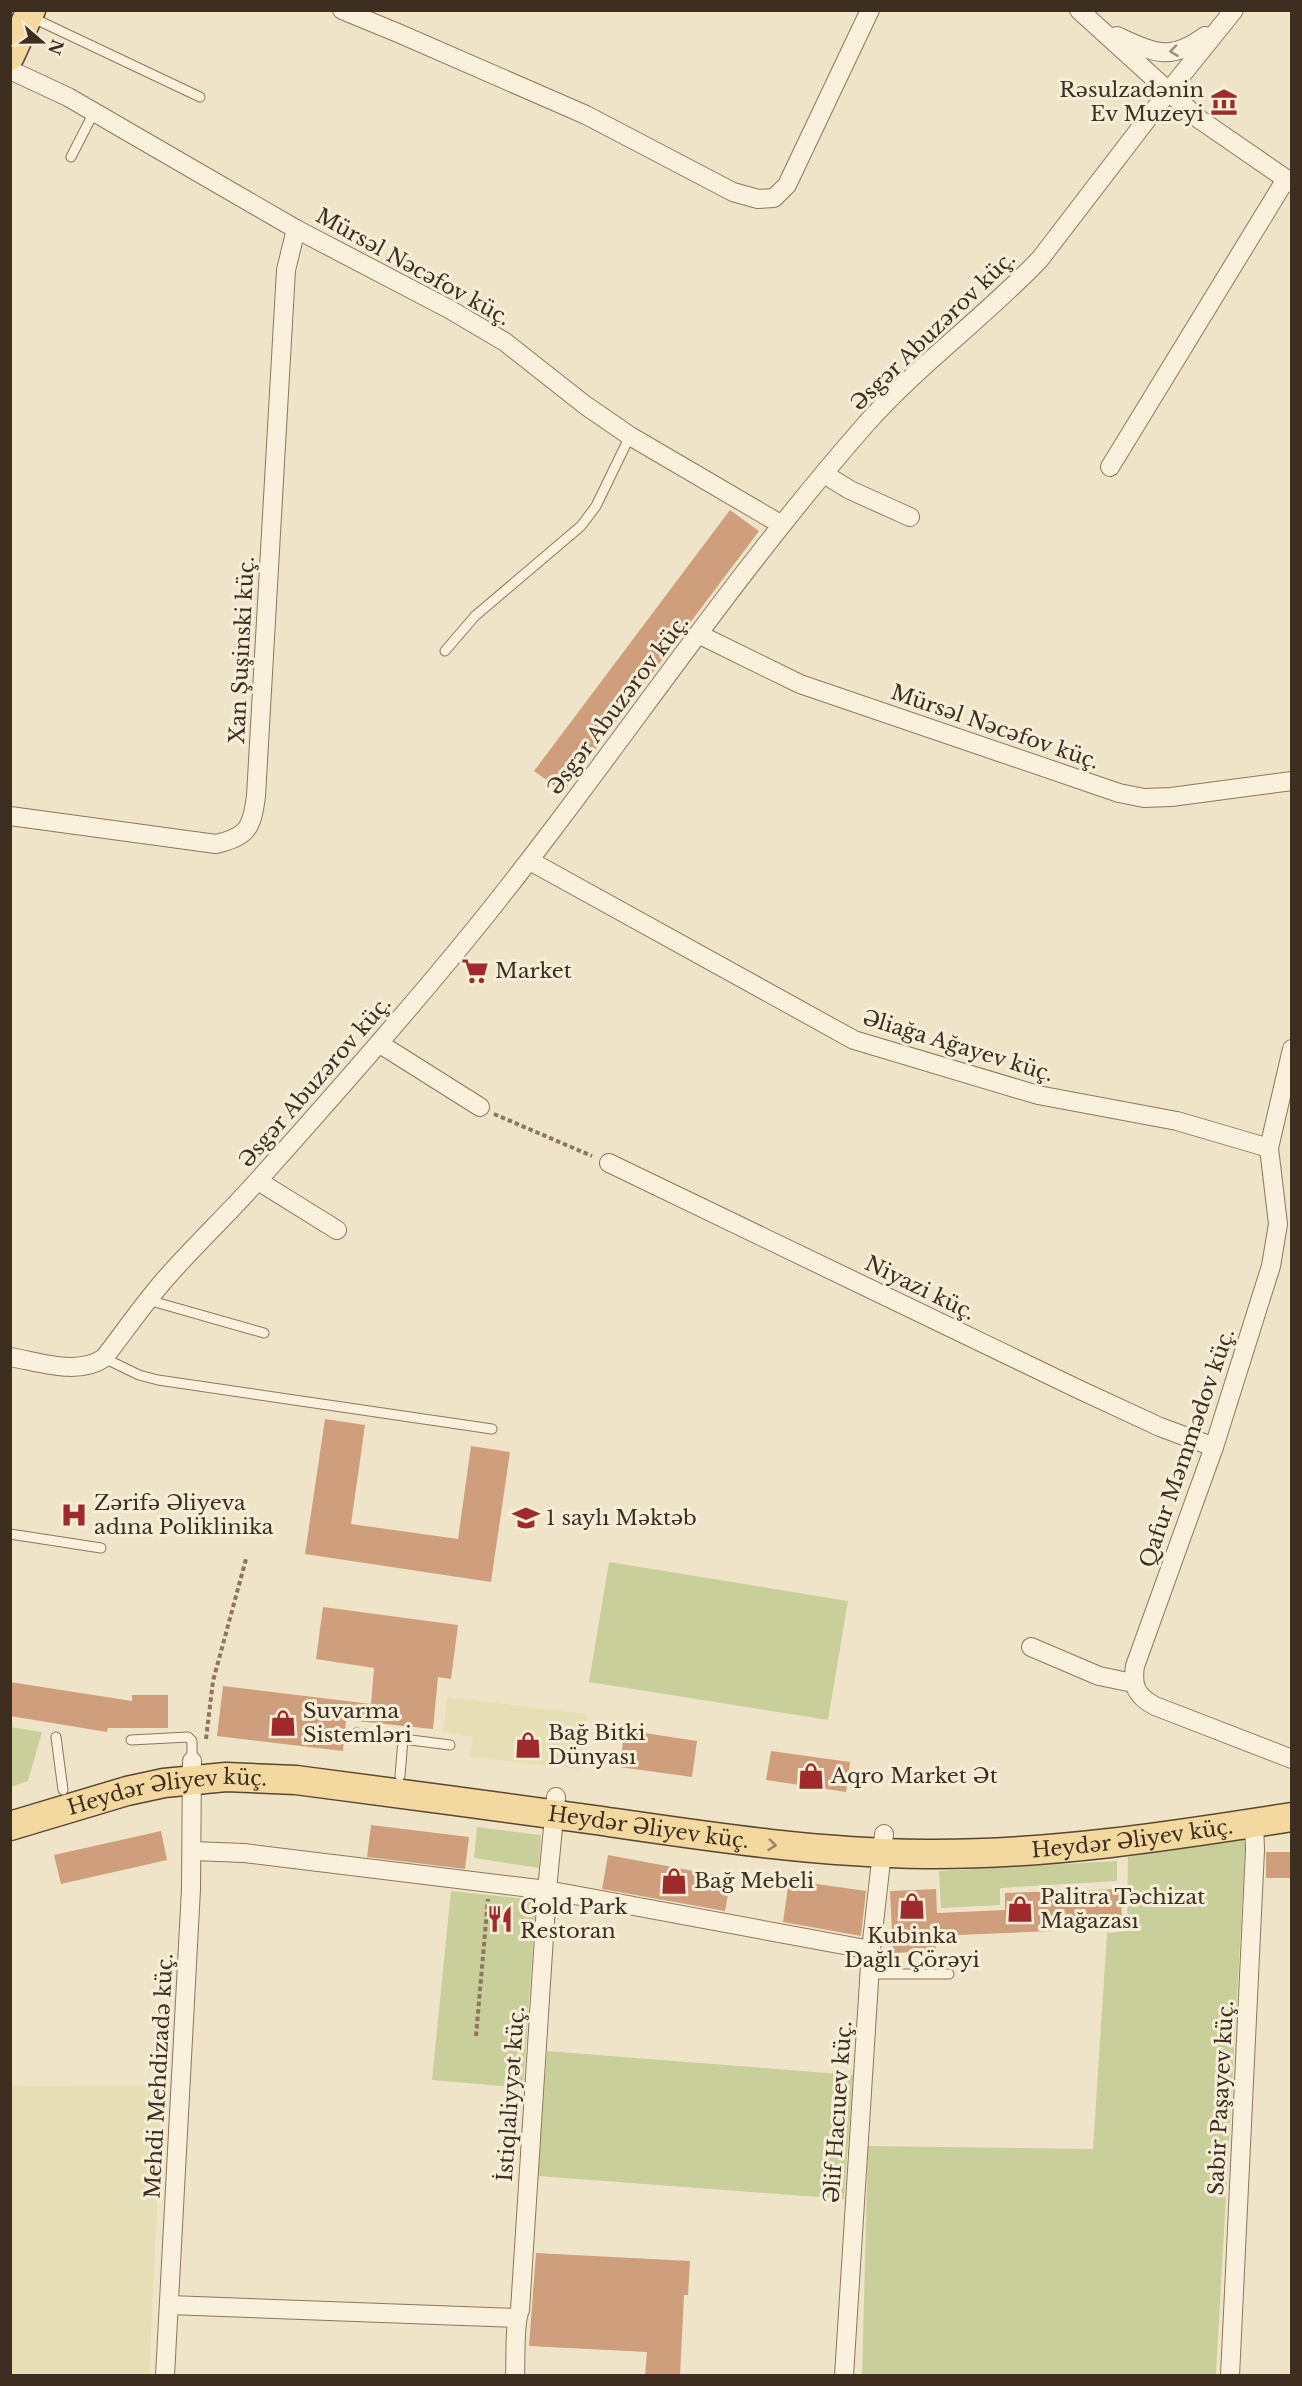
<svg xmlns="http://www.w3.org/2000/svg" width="1302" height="2386" font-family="'Libre Baskerville',serif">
<rect width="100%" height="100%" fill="#f0e4c8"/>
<g fill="#e6deb5">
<polygon points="447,1697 587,1714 580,1769 470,1757 473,1737 443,1732"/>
<polygon points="163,2085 149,2375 11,2375 11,2086"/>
</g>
<g fill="#c9cf9b">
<polygon points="609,1562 848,1601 828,1720 589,1682"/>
<polygon points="10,1727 42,1732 28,1781 11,1787"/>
<polygon points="477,1827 541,1835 539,1868 474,1858"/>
<polygon points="1246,1834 1216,2375 862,2376 868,2146 1093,2149 1107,1933 1127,1931 1128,1857"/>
<polygon points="1117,1861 1117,1881 1000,1888 1000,1905 941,1908 939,1871"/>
<polygon points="451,1891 536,1900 523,2088 432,2080"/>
<polygon points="547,2051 853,2075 844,2199 538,2176"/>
</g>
<g fill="#cf9f7d">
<polygon points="730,510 759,531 563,792 534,771"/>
<polygon points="325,1419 365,1425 351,1524 458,1539 471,1446 510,1452 491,1582 305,1554"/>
<polygon points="323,1607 458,1625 451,1679 438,1677 433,1729 346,1720 343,1751 217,1736 223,1686 371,1704 374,1668 316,1659"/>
<polygon points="10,1682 132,1701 132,1695 168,1695 168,1728 108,1728 107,1732 10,1716"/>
<polygon points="625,1730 697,1741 692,1777 619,1767"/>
<polygon points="771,1751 850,1762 846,1792 766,1780"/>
<polygon points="371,1825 469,1837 465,1869 367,1857"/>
<polygon points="161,1831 167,1860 61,1884 54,1855"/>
<rect x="1266" y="1852" width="26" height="26"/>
<polygon points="608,1855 731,1878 725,1911 602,1889"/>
<polygon points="789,1880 866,1891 861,1936 783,1922"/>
<polygon points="936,1889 937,1913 1005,1910 1005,1893 1121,1889 1122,1928 935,1936 936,1951 893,1953 890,1891"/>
<polygon points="536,2253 690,2261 688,2295 684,2295 680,2376 645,2376 647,2352 529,2346"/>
</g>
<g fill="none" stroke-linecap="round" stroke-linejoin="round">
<defs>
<g id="lane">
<polyline points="31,17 200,97"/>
<polyline points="71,157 94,112"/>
<polyline points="445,651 475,616 581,526 596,506 630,436"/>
<polyline points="148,1300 264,1333"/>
<polyline points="104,1358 139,1375 158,1380 492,1429"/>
<polyline points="10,1534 101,1548"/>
<polyline points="356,1733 450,1745"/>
<polyline points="56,1737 63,1790"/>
<polyline points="131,1740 188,1737 192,1741 192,1761"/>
<polyline points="400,1776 403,1739"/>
<polyline points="869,1974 949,1974"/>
</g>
<g id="street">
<polyline points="342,10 398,33 586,115 733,192 758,199 774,198 787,185 870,10"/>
<polyline points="1079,10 1199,119 1292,183"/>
<path d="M1117 36C1154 53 1170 62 1205 36"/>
<polyline points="10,70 68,97 296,229 449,309 505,342 585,405 630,436 782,525"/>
<polyline points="1110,467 1286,179"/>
<polyline points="824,474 850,490 910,517"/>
<polyline points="698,634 800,684 1119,793 1144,798 1171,797 1292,781"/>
<path d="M10 816 216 844C248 837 252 827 256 796L286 270 296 229"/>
<polyline points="530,861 854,1040 1038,1095 1177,1121 1269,1148"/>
<polyline points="380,1044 480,1107"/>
<path d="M1292 1049 1269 1148 1278 1224 1271 1266 1214 1447 1135 1666C1132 1686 1136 1696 1155 1706L1292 1759"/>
<polyline points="609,1163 1078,1389 1160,1427 1214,1447"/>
<polyline points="258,1181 337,1230"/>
<path d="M10 1357C40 1362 78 1376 104 1358 125 1331 144 1303 167 1277 197 1243 231 1211 261 1177 329 1101 396 1025 461 946 601 776 720 590 866 424 919 364 985 317 1040 259L1168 92 1234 10"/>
<polyline points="1031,1647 1099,1676 1133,1683"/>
<polyline points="192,1851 244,1853 547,1890 871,1950"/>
<polyline points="169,2305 516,2318"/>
<polyline points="165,2376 191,1889 192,1761"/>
<path d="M515 2376C516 2359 514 2322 520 2310L547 1890 556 1797"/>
<polyline points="844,2376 871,1950 884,1834"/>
<polyline points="1230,2376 1255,1850 1254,1823"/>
</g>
<g id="primary">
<polyline points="10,56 31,10"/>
<path id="s1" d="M10 1826 127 1791 164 1783 226 1777 296 1780C395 1793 496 1806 595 1820 705 1836 814 1853 926 1854 1049 1855 1171 1836 1292 1817"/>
</g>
</defs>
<use href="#lane" stroke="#8d765c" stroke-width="11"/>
<use href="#street" stroke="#8d765c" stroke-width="20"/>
<use href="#primary" stroke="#5b4430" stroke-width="31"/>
<g stroke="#8d765c" stroke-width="4" stroke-dasharray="4.5 3" stroke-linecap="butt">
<polyline points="494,1114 592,1156"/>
<polyline points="206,1739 213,1681 246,1559"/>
<polyline points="476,2036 488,1899"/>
</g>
<use href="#lane" stroke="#faf1dc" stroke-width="9"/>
<use href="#street" stroke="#faf1dc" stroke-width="18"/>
<use href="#primary" stroke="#f3d9a0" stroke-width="28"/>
</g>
<defs><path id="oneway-chevron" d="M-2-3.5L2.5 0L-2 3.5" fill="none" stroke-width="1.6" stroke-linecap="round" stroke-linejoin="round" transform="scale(1.5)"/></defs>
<use stroke="#9c907e" href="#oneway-chevron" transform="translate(1174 51) rotate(173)"/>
<use stroke="#988460" href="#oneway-chevron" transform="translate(772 1845) rotate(6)"/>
<defs>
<symbol id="museum-bare" viewBox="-9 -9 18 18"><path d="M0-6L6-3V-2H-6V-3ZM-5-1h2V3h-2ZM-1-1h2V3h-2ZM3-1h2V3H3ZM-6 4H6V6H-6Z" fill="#9e2a2b" stroke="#f7eed8" stroke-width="2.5" paint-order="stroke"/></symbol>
<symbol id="supermarket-bare" viewBox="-9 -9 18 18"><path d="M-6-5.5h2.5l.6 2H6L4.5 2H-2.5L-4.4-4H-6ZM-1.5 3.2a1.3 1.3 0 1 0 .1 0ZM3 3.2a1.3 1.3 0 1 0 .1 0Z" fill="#9e2a2b" stroke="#f7eed8" stroke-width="2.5" paint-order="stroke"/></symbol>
<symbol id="hospital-bare" viewBox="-9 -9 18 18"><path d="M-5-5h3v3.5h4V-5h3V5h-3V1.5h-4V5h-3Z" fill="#9e2a2b" stroke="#f7eed8" stroke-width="2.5" paint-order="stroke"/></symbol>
<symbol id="school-bare" viewBox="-9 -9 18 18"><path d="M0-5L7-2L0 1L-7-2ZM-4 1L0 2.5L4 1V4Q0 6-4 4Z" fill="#9e2a2b" stroke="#f7eed8" stroke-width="2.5" paint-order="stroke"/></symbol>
<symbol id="shop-bare" viewBox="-9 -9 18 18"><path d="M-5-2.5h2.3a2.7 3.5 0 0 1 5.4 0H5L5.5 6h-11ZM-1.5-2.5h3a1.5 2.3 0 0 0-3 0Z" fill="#9e2a2b" stroke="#f7eed8" stroke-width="2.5" paint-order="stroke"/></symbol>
<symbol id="restaurant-bare" viewBox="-9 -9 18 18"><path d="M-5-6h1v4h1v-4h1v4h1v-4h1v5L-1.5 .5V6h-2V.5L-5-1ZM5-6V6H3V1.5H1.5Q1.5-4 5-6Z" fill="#9e2a2b" stroke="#f7eed8" stroke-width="2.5" paint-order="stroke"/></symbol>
</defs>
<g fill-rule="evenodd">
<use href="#museum-bare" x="1205" y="83" width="38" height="38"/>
<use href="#supermarket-bare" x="456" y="952" width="38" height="38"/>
<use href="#hospital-bare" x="55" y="1496" width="38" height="38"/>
<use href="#school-bare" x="507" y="1499" width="38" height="38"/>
<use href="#shop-bare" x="264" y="1704" width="38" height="38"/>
<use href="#shop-bare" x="509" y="1726" width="38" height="38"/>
<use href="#shop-bare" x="792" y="1757" width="38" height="38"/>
<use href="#shop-bare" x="655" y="1862" width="38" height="38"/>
<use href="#shop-bare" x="893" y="1887" width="38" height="38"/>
<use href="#shop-bare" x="1001" y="1890" width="38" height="38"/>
<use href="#restaurant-bare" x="481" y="1900" width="38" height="38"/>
</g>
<g text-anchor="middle" stroke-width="6" stroke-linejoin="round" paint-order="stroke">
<g font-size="21" fill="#3d2e20" stroke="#f7eed8" text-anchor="start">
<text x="1204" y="97" text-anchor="end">Rəsulzadənin<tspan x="1204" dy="24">Ev Muzeyi</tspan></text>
<text x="495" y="978">Market</text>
<text x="94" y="1510">Zərifə Əliyeva<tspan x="94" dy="24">adına Poliklinika</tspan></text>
<text x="546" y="1525">1 saylı Məktəb</text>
<text x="303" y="1718">Suvarma<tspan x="303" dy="24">Sistemləri</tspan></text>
<text x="548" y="1740">Bağ Bitki<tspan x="548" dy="24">Dünyası</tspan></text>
<text x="831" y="1783">Aqro Market Ət</text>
<text x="694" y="1888">Bağ Mebeli</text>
<text x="1040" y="1904">Palitra Təchizat<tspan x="1040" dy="24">Mağazası</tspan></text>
<text x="520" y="1914">Gold Park<tspan x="520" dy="24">Restoran</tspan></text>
<text x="912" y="1943" text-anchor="middle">Kubinka<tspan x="912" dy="24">Dağlı Çörəyi</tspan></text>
</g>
<g font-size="21" fill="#3d2e20" stroke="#f7eed8">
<text transform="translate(413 267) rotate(29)" y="7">Mürsəl Nəcəfov küç.</text>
<text transform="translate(933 331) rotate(-44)" y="7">Əsgər Abuzərov küç.</text>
<text transform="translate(242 650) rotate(-87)" y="7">Xan Şuşinski küç.</text>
<text transform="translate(618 705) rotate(-53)" y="7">Əsgər Abuzərov küç.</text>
<text transform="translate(995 727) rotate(19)" y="7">Mürsəl Nəcəfov küç.</text>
<text transform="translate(958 1046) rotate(17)" y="7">Əliağa Ağayev küç.</text>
<text transform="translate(315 1082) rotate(-49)" y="7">Əsgər Abuzərov küç.</text>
<text transform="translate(920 1288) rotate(26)" y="7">Niyazi küç.</text>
<text transform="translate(1187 1448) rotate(-71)" y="7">Qafur Məmmədov küç.</text>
<text dy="7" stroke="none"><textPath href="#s1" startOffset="162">Heydər Əliyev küç.</textPath></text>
<text dy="7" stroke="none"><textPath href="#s1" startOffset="648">Heydər Əliyev küç.</textPath></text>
<text dy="7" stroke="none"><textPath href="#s1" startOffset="1134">Heydər Əliyev küç.</textPath></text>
<text transform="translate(159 2076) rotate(-87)" y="7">Mehdi Mehdizadə küç.</text>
<text transform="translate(511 2094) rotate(-86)" y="7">İstiqlaliyyət küç.</text>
<text transform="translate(1221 2098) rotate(-87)" y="7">Sabir Paşayev küç.</text>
<text transform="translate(838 2112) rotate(-86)" y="7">Əlif Hacıuev küç.</text>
</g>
</g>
<rect width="1302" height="2386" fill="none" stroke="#3d2e20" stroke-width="24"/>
<g transform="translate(42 42) rotate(110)" stroke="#f7eed8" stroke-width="4.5" paint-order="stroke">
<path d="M0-4.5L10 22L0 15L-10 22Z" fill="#3d2e20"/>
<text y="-9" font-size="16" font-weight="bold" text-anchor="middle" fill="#3d2e20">N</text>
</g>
</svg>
